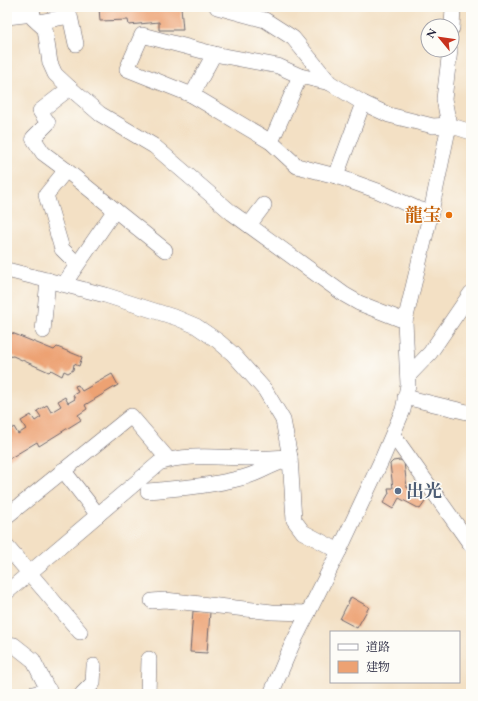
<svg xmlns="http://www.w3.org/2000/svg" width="478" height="701" font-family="'EB Garamond','Noto Serif JP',serif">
<rect width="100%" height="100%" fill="#fdfcf7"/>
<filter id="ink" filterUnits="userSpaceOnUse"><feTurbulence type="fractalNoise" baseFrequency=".025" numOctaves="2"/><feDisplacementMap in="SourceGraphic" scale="8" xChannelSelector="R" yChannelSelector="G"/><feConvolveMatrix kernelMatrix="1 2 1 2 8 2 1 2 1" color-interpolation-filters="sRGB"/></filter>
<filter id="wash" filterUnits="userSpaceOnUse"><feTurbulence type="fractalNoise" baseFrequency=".012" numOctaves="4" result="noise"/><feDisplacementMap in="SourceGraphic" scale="16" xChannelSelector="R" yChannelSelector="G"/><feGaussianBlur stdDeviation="0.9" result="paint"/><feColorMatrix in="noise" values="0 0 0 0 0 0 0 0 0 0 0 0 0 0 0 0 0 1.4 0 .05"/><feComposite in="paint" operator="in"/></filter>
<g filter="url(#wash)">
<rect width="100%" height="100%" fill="#f3e0c4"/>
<g id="blocks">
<g fill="#eda273">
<polygon points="99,7 181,7 183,30 159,30 159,22 129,25 128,20 100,21"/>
<polygon points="7,331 54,350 57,347 82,357 79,366 74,364 73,370 68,373 64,371 62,376 51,370 49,372 13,356 7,357"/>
<polygon points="112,374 118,385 85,405 87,409 78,415 81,420 39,446 37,442 7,460 7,441 9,440 7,436 7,432 14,427 18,434 26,429 21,421 31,415 35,421 41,417 37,411 47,405 51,412 61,406 58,401 65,397 68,403 75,399 73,395 78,392 75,386 78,385 82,391"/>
<polygon points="400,460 404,462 407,488 410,487 411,498 417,499 422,495 425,502 420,509 399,498 393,509 383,503 389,493 388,488 393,488 390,464 393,461"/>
<polygon points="351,597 369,607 357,628 340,619"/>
<polygon points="193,611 210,612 207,653 190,652"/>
</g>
</g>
</g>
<g filter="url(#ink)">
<use href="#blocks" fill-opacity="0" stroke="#6b646b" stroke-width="1"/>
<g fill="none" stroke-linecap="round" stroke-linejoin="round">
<defs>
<g id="minor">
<polyline points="32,7 33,18 45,29 50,63 55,74 70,88 100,114 154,146 232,213 345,295 359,303 405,321"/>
<polyline points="217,7 265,20 293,38 330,83"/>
<polyline points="7,17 33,14"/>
<polyline points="38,22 70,16 76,44"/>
<polyline points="452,28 453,7"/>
<polyline points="192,95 214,54"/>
<polyline points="271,142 300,76"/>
<polyline points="66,170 46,195 62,249 77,264"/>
<polyline points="336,176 363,103"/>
<polyline points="115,210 165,250"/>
<polyline points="431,212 418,209 378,191 336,176 297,166 271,142 192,95 127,69 142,35 214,54 278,66 300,76 330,83 363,103 389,115 433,126 449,125 471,132"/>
<polyline points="249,225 264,205"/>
<polyline points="7,270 105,295 177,318 196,326 218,341 233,354 265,390 283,420 290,457 294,520 303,532 339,551"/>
<polyline points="64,284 115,210 66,170 43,153 33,138 48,123 40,111 70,88"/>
<polyline points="43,331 48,280"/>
<polyline points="408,376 430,353 471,293"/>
<polyline points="405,397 471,413"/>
<polyline points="393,435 471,545"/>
<polyline points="63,470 98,515"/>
<path d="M148 491C179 488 211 486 241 478 257 475 269 465 285 461"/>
<polyline points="7,516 131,416 168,459"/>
<polyline points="7,547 80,632"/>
<path d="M7 592 159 463C185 453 224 458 253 458 265 459 278 457 290 457"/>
<polyline points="152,601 165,600 272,612 308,613"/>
<polyline points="7,644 14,645 33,660 50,694"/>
<polyline points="33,694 49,690"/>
<polyline points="82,694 93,683 94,666"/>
<polyline points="148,694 149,659"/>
<polyline points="271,694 291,647 339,551 383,457 403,410 408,385 405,321 431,212 449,125 444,99 450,50"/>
</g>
</defs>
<use href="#minor" stroke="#6b646b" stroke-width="16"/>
<use href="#minor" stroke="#fff" stroke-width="15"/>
</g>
</g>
<circle fill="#e8710a" stroke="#fdfcf7" stroke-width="1.5" cx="449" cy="215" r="4"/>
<circle fill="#5c6f8a" stroke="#fdfcf7" stroke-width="1.5" cx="398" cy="491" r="4"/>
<g text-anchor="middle" stroke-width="3" stroke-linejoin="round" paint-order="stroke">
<g font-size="18" font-weight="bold" fill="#c56008" stroke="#fdfcf7" text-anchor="end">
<text x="441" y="221">龍宝</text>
</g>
<g font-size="18" font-weight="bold" fill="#4e5e75" stroke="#fdfcf7" text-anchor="start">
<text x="406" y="497">出光</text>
</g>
</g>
<rect width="478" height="701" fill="none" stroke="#fdfcf7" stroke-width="24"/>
<rect x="330" y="631" width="130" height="52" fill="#fdfcf7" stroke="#a5a5ac"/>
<rect x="338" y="644" width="20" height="6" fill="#ffffff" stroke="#a5a5ac"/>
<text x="366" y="651" font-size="12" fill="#22223b">道路</text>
<rect x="338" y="661" width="20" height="12" fill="#eda273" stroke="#a5a5ac"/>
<text x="366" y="671" font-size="12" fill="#22223b">建物</text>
<g transform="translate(440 38) rotate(299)"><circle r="19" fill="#fdfcf7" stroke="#a5a5ac"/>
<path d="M0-3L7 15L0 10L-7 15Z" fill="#c8321e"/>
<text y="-6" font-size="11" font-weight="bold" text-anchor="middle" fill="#22223b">N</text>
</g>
</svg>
